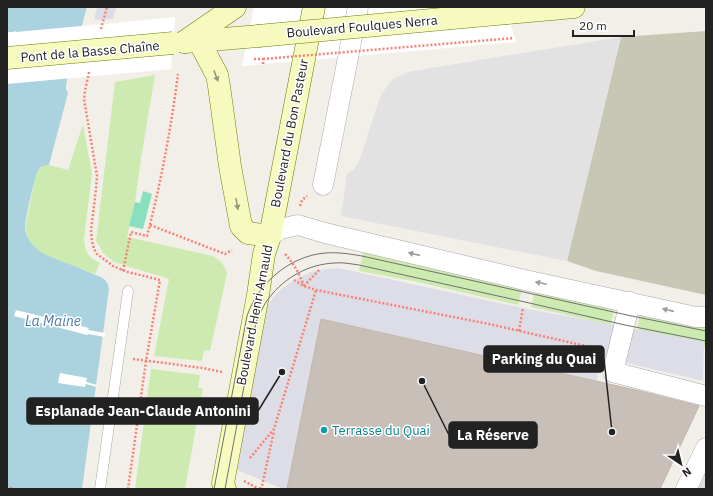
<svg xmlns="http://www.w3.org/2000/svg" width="713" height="496" font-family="'IBM Plex Sans',sans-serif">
<rect width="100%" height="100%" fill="#f2efe9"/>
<polygon fill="#e0dfdf" points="706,458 706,489 691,489"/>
<polygon fill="#c7c7b4" points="706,31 706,295 596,271 567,261 621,37"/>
<g fill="#cdebb0">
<path d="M155 75 141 159 135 202 127 237 213 256C222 262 224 264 227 274L210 351 204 350 202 361 154 356 169 279 114 262 103 253 96 241 115 82Z"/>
<polygon points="83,124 92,174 84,240 86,251 91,258 100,263 95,274 49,257 41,252 34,247 29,240 25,229 35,178 39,169 44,165 49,165 68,170"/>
<polygon points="364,249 523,286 518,305 413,281 359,271"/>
<polygon points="536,288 615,306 611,325 531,307"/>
<polygon points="640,312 706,325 706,347 637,331"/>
<polygon points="151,369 200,375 198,388 203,388 185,489 135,489"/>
</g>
<polygon fill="#88e0be" points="143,191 152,194 143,229 129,226 135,202 140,203"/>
<polygon fill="#e2e2e2" points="621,37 567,261 341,216 347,174 354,169 359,162 380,97 387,86 393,79 408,72 425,69"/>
<g fill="#dddde8">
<polygon points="97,7 116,7 113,19 94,20"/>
<polygon points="338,268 523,308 704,342 703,381 602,357 597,381 321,319 287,489 283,489 237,470 262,315 269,303 277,293 287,285 298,278 311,272 325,269"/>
</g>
<path fill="#aad3df" d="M7 7H87L66 84V89L68 93 49 165C42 165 40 167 37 173 34 181 24 223 25 230 31 253 51 257 69 264 80 268 90 273 101 277 106 280 108 283 109 289L82 489H7Z"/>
<g fill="#fff">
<polygon points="254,7 505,7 516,42 242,66"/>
<polygon points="175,17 171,69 7,84 7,32 13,32 15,31 16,32 92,25 94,24 95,25"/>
<polygon points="16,310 89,328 88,330 105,333 105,337 88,334 87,335 14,316"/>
<polygon points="60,373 87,378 86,382 97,385 97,387 86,384 85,387 58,383"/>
</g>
<polygon fill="#c7bfb8" stroke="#c4b6ab" points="321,319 640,391 699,406 660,489 287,489"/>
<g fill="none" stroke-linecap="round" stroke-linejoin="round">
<defs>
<polyline id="lane" points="100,489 128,291"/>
<g id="street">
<polyline points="323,185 358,7"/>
<polyline points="270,236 280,229 298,225 325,233 529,281 696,317 706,317"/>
<polyline points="630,302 613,372 706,396"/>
<polyline points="686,489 706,448"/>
</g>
<g id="secondary">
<polyline points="507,13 574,7"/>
<polyline points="199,41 217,75 219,86 230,166 241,226 248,233 270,236"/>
<polyline points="184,42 235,7"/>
<polyline points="185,42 258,36"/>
<polyline points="225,489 223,483 258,295 264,254 270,236 314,7"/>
</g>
</defs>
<use href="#lane" stroke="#a9a9a9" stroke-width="11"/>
<use href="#street" stroke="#a9a9a9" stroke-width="21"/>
<use href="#secondary" stroke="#707d05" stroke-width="23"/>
<g stroke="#fa8072" stroke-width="2.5" stroke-dasharray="2 2" stroke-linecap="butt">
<polyline points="101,29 107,7"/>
<polyline points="254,59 263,59 263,64"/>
<polyline points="89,72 85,91 84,99 97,176 96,189 91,231 92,241 94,249 97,254 113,266 128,272 160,280 146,361 128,489"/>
<polyline points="300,206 302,200 307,196"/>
<polyline points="150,225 225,254 232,250"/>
<path d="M285 254C294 264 299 273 304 286"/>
<path d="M123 271 131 232 147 236C161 183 171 128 178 74"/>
<polyline points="294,280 304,286 316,290 489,324 599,349"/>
<polyline points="304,286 319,270"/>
<polyline points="519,331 523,308"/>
<polyline points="133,359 203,368 222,372"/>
<polyline points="250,458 274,429 316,290"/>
<polyline points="244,481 259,489"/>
<polyline points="11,489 11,487"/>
<polyline points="260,489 262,486 274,431"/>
</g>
<use href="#lane" stroke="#fff" stroke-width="10"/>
<use href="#street" stroke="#fff" stroke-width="20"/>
<use href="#secondary" stroke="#f7fabf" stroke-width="22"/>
<g stroke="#707070" stroke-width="1">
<path d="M214 489 247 316C258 283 290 256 325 253 338 252 350 254 362 256L627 315 706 331"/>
<path d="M225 489 256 322C260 314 263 305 269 298 285 277 309 264 335 263 343 262 351 264 359 265L525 302 625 325 706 341"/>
</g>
<defs>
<g id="secondary-bridge">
<polyline points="258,36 507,13"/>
<polyline points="7,58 173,43"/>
</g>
</defs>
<use href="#secondary-bridge" stroke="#707d05" stroke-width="23" stroke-linecap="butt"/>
<polyline stroke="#fa8072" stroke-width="2.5" stroke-dasharray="2 2" stroke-linecap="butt" points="263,59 514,38"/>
<use href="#secondary-bridge" stroke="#f7fabf" stroke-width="22"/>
</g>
<defs><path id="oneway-solid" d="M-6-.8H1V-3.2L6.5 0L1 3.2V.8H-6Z"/></defs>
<g fill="#979978">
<use href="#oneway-solid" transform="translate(216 76) rotate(70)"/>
<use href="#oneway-solid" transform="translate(237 204) rotate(80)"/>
</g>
<g fill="#9c9c9c">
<use href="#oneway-solid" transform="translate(414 254) rotate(-167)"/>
<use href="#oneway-solid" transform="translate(541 283) rotate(-168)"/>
<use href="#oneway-solid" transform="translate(668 310) rotate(-167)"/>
</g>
<circle fill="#0f9aa8" stroke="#fff" stroke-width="1.5" cx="324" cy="430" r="4"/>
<g text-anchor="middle" stroke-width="3" stroke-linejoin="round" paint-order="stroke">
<g font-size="13" fill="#222" stroke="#fff">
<text transform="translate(362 26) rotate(-5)" y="5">Boulevard Foulques Nerra</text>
<text transform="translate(90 51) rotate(-5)" y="5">Pont de la Basse Chaîne</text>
<text transform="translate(289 133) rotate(-79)" y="5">Boulevard du Bon Pasteur</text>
<text transform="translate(254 315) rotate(-79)" y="5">Boulevard Henri Arnauld</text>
</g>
<g font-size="13" fill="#0d838f" stroke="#fff" text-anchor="start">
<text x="332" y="435">Terrasse du Quai</text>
</g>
<g font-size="14" font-style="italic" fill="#4a7aab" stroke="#fff">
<text x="53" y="326">La Maine</text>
</g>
</g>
<path fill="none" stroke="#222" stroke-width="1.5" d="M612 432L604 359M282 372L258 411M422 381L449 435"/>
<g fill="#222" stroke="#fff" stroke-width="1.5">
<circle cx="612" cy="432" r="4"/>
<circle cx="282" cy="372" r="4"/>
<circle cx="422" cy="381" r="4"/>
</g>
<g fill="#222" stroke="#222" stroke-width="1.5">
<rect x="484" y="346" width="120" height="26" rx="4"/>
<rect x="27" y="398" width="231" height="26" rx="4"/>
<rect x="449" y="422" width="88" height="26" rx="4"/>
</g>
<g font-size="14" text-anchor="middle" font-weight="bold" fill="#fff">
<text x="544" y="364">Parking du Quai</text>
<text x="143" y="416">Esplanade Jean-Claude Antonini</text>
<text x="493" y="440">La Réserve</text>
</g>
<rect width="713" height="496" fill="none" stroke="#222222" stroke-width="16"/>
<g transform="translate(681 464) rotate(145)" stroke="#ffffff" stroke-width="3" paint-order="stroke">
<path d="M0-3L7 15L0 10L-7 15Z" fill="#222222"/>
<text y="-6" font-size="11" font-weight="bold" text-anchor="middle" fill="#222222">N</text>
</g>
<path d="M573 30v6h61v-6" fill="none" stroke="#222222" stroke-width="2"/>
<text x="579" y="30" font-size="12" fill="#222222" stroke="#ffffff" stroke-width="3" paint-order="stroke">20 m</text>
</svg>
